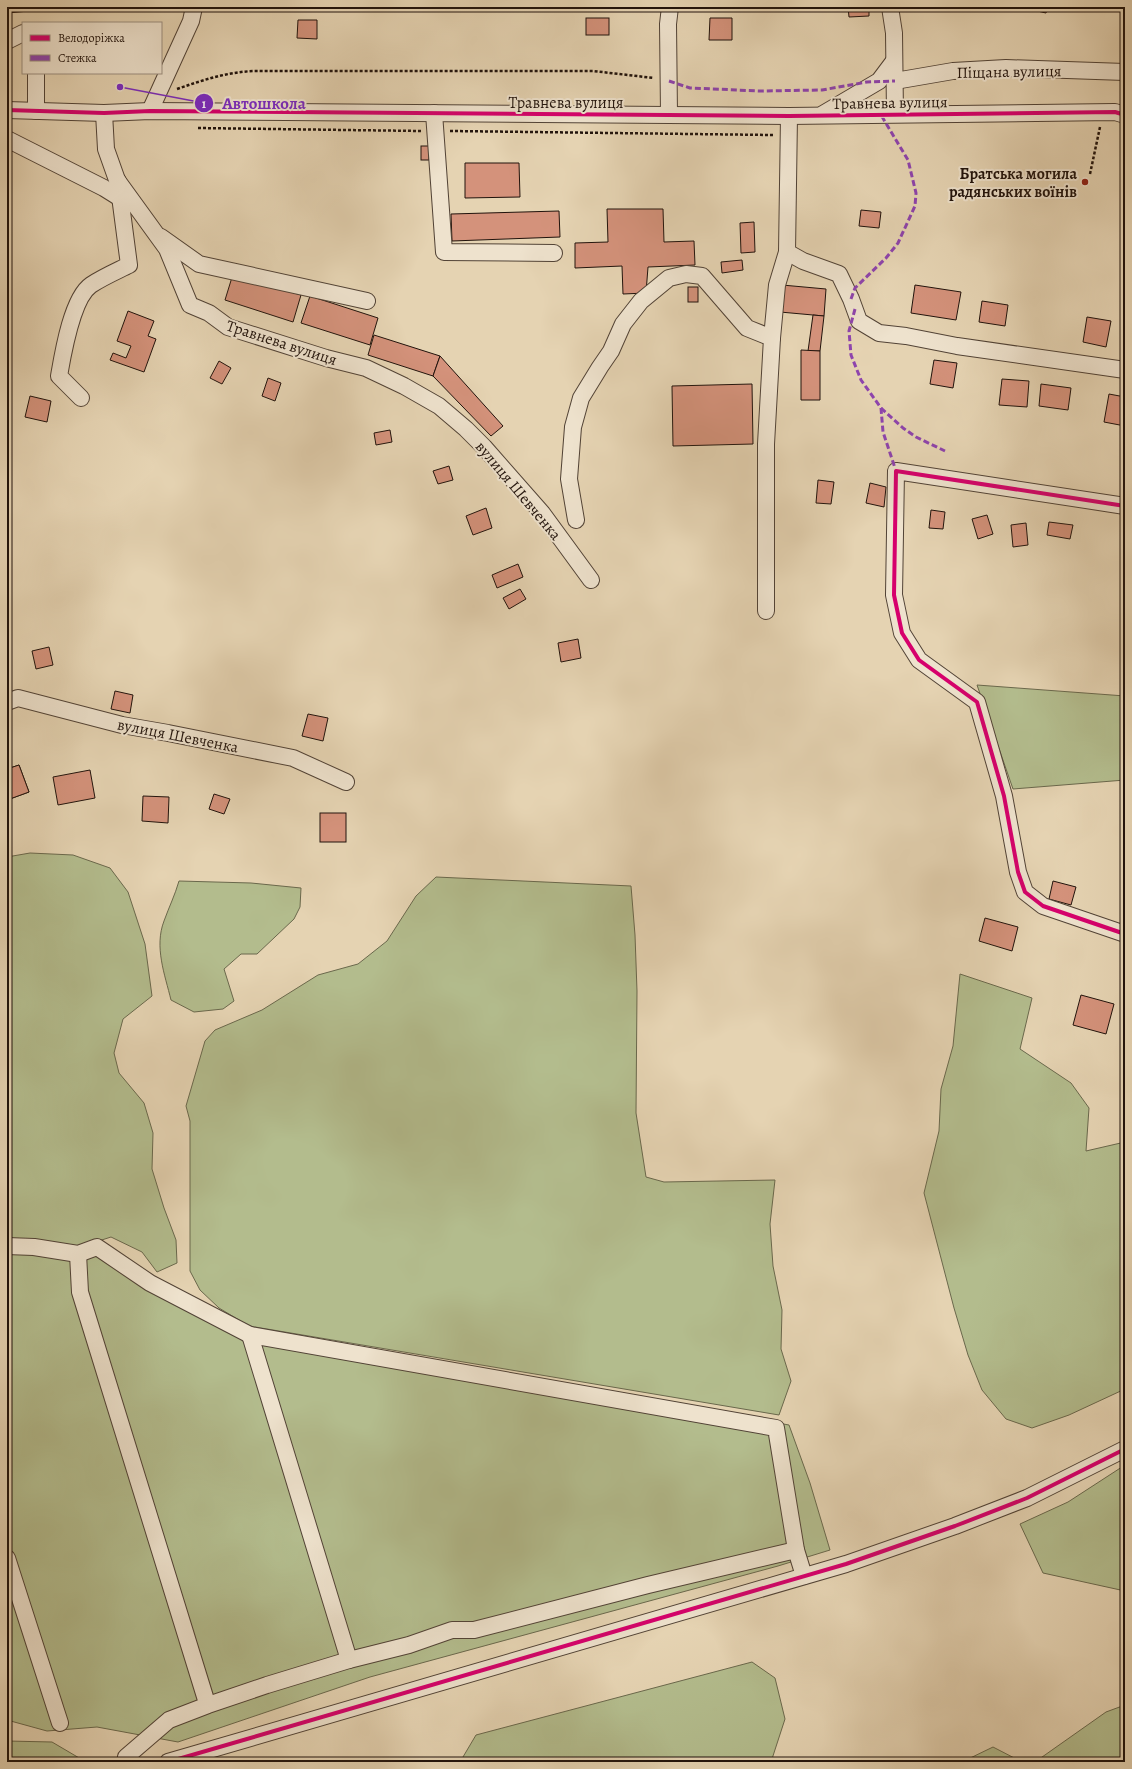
<svg xmlns="http://www.w3.org/2000/svg" width="1132" height="1769" font-family="Alegreya,serif">
<rect width="100%" height="100%" fill="#e5d3b2"/>
<filter id="stains"><feTurbulence type="fractalNoise" baseFrequency=".005" numOctaves="4"/><feColorMatrix values="0 0 0 0 .2 0 0 0 0 .09 0 0 0 0 .02 0 0 0 .5 -.17"/></filter>
<radialGradient id="worn" r=".72"><stop offset=".6" stop-color="#630" stop-opacity="0"/><stop offset="1" stop-color="#630" stop-opacity=".3"/></radialGradient>
<g fill="#b3bc8d" stroke="#6a684c">
<polygon points="977,685 1125,696 1125,780 1013,789"/>
<polygon points="30,853 73,855 110,868 128,892 145,944 152,996 123,1019 114,1053 119,1073 144,1103 153,1133 152,1169 164,1208 176,1240 177,1263 157,1272 142,1252 111,1237 80,1247 7,1241 7,857"/>
<polygon points="436,877 631,886 635,935 637,991 636,1113 646,1177 664,1182 775,1180 770,1224 773,1266 782,1310 781,1349 791,1381 779,1415 249,1326 219,1308 200,1290 190,1271 190,1121 186,1106 205,1041 215,1030 262,1010 318,975 358,964 387,941 416,896"/>
<path d="M179 881 251 883 301 888 300 907 294 919 257 954H241L224 969 234 1001 223 1009 194 1012 171 1000C165 975 154 947 164 921 169 907 175 895 179 881Z"/>
<polygon points="960,974 1032,998 1020,1049 1071,1083 1089,1108 1086,1151 1125,1142 1125,1389 1069,1415 1032,1428 1006,1419 982,1390 968,1355 954,1308 924,1193 939,1131 941,1089 953,1046"/>
<polygon points="7,1244 82,1250 163,1283 240,1325 789,1425 810,1483 830,1550 778,1566 370,1677 178,1742 97,1727 47,1731 7,1720"/>
<polygon points="1125,1465 1125,1591 1043,1573 1020,1524 1068,1502"/>
<polygon points="752,1662 775,1678 785,1719 771,1762 460,1762 476,1735"/>
<polygon points="1125,1705 1125,1762 1035,1762 1106,1712"/>
<polygon points="7,1741 52,1742 86,1762 7,1762"/>
<polygon points="993,1747 1022,1762 962,1762"/>
</g>
<g fill="#d4927b" stroke="#21130c">
<polygon points="7,7 29,7 29,11 7,13"/>
<polygon points="848,7 869,7 869,16 849,17"/>
<polygon points="1034,7 1048,7 1046,13 1033,10"/>
<rect x="586" y="18" width="23" height="17"/>
<polygon points="710,18 732,18 732,40 709,40"/>
<polygon points="298,20 317,20 317,39 297,38"/>
<rect x="421" y="146" width="8" height="14"/>
<polygon points="465,163 519,163 520,197 465,198"/>
<polygon points="607,209 663,209 664,242 694,241 695,265 648,267 646,293 623,294 622,266 575,268 575,243 608,242"/>
<polygon points="861,210 881,212 879,228 859,226"/>
<polygon points="559,211 560,237 452,241 451,214"/>
<polygon points="754,222 755,252 741,253 740,223"/>
<polygon points="742,260 743,270 722,273 721,262"/>
<polygon points="233,274 301,295 293,322 225,300"/>
<polygon points="782,285 826,289 824,316 780,312"/>
<polygon points="915,285 961,292 956,320 911,313"/>
<rect x="688" y="287" width="10" height="15"/>
<polygon points="310,296 378,318 370,345 301,323"/>
<polygon points="982,301 1008,305 1005,326 979,322"/>
<polygon points="128,311 154,321 148,336 156,339 144,372 110,360 113,353 126,358 131,346 117,341"/>
<polygon points="813,315 824,316 820,351 808,351"/>
<polygon points="1087,317 1111,321 1106,347 1083,342"/>
<polygon points="374,335 440,356 433,376 368,355"/>
<polygon points="801,350 820,351 820,400 801,400"/>
<polygon points="440,356 503,426 491,436 433,376"/>
<polygon points="934,360 957,363 953,388 930,384"/>
<polygon points="219,361 231,368 222,384 210,378"/>
<polygon points="268,378 281,383 275,401 262,396"/>
<polygon points="1002,379 1029,381 1027,407 999,405"/>
<polygon points="752,384 753,444 673,446 672,386"/>
<polygon points="1041,384 1071,388 1068,410 1039,406"/>
<polygon points="1109,394 1125,397 1125,426 1104,422"/>
<polygon points="30,396 51,401 47,422 25,417"/>
<polygon points="390,430 392,442 376,445 374,433"/>
<polygon points="449,466 453,480 438,484 433,471"/>
<polygon points="818,480 834,482 831,504 816,503"/>
<polygon points="870,483 886,487 884,507 866,503"/>
<polygon points="486,508 492,528 473,535 466,516"/>
<polygon points="931,510 945,512 943,529 929,528"/>
<polygon points="987,515 993,534 978,539 972,519"/>
<polygon points="1049,522 1073,525 1070,539 1047,535"/>
<polygon points="1026,523 1028,545 1013,547 1011,525"/>
<polygon points="518,564 523,577 497,588 492,575"/>
<polygon points="520,589 526,599 509,609 503,598"/>
<polygon points="578,639 581,658 561,662 558,643"/>
<polygon points="49,647 53,665 36,669 32,651"/>
<polygon points="115,691 133,695 130,713 111,709"/>
<polygon points="308,714 328,718 323,741 302,736"/>
<polygon points="19,765 29,792 7,800 7,769"/>
<polygon points="19,765 29,792 7,800 7,769"/>
<polygon points="90,770 95,798 58,805 53,777"/>
<polygon points="214,794 230,799 224,814 209,809"/>
<polygon points="143,796 169,797 168,823 142,821"/>
<polygon points="7,808 11,819 7,820"/>
<rect x="320" y="813" width="26" height="29"/>
<polygon points="1053,881 1076,887 1071,905 1049,899"/>
<polygon points="985,918 1018,927 1012,951 979,941"/>
<polygon points="1081,995 1114,1004 1106,1034 1073,1025"/>
</g>
<g fill="none" stroke-linecap="round" stroke-linejoin="round">
<defs>
<g id="minor">
<polyline points="890,7 894,33 895,114"/>
<polyline points="7,41 23,33"/>
<polyline points="895,81 953,71 1006,68 1125,72"/>
<polyline points="7,110 104,113 150,111 789,116 1115,112 1125,115"/>
<polyline points="36,111 36,73"/>
<polyline points="150,111 191,21 194,7"/>
<polyline points="104,113 106,149 117,180 167,249 190,305 209,313 228,327 326,358 366,368 404,386 439,406 466,429 484,447 542,513 591,580"/>
<polyline points="434,113 444,252 554,253"/>
<polyline points="669,114 668,24 670,7"/>
<polyline points="823,114 879,81 894,61"/>
<polyline points="789,116 787,252 803,261 839,274 851,299 859,321 879,333 906,336 957,346 1125,370"/>
<polyline points="7,139 104,188 120,198"/>
<polyline points="161,237 199,264 367,301"/>
<path d="M81 398 59 376C63 353 72 298 91 285 103 277 117 271 129 265L118 181"/>
<polyline points="1125,506 896,471 894,595 902,633 919,660 977,702 1004,796 1018,872 1025,892 1043,906 1125,934"/>
<polyline points="576,520 569,479 573,427 581,398 600,367 611,351 623,324 641,301 669,278 686,274 702,276 747,328 772,338"/>
<polyline points="766,611 766,444 772,338 777,285 787,252"/>
<polyline points="7,702 18,698 122,725 168,733 293,758 346,782"/>
<polyline points="7,1246 34,1247 78,1254 97,1247 150,1283 250,1335 776,1428 796,1550 804,1576"/>
<polyline points="78,1254 80,1292 206,1700"/>
<polyline points="250,1335 349,1660"/>
<polyline points="7,1558 60,1723"/>
<polyline points="125,1762 126,1757 169,1720 208,1705 267,1685 349,1660 409,1645 452,1630 474,1630 648,1585 796,1550"/>
<polyline points="168,1762 846,1564 955,1526 1027,1498 1125,1449"/>
</g>
</defs>
<use href="#minor" stroke="#524336" stroke-width="18"/>
<g stroke="#21130c" stroke-width="2.5" stroke-dasharray="3 2" stroke-linecap="butt">
<path d="M177 89C203 80 227 72 254 71H593L654 78"/>
<polyline points="198,128 421,131"/>
<polyline points="450,131 773,135"/>
<polyline points="1090,174 1100,127"/>
</g>
<use href="#minor" stroke="#eee2cd" stroke-width="16"/>
<g stroke="#8e44ad" stroke-width="3" stroke-dasharray="6 3" stroke-linecap="butt">
<polyline points="669,81 690,88 760,91 822,90 867,82 895,81"/>
<polyline points="851,299 855,288 886,258 898,243 915,206 916,193 908,160 881,115"/>
<polyline points="855,309 849,331 851,355 861,380 881,408 883,432 896,471"/>
<polyline points="881,408 903,428 916,437 945,451"/>
</g>
<defs>
<g id="cycleway">
<polyline points="7,110 104,113 150,111 789,116 1115,112 1125,115"/>
<polyline points="1125,506 896,471 894,595 902,633 919,660 977,702 1004,796 1018,872 1025,892 1043,906 1125,934"/>
<polyline points="168,1762 846,1564 955,1526 1027,1498 1125,1449"/>
</g>
</defs>
<use href="#cycleway" stroke="#eee2cd" stroke-width="6"/>
<use href="#cycleway" stroke="#d6006c" stroke-width="4"/>
</g>
<circle fill="#8f2418" stroke="#eee2cd" stroke-width="1.5" cx="1085" cy="182" r="4"/>
<g text-anchor="middle" stroke-width="4" stroke-linejoin="round" paint-order="stroke">
<g font-size="16" fill="#21130c" stroke="#eee2cd">
<text transform="translate(1009 71) rotate(-1)" y="6">Піщана вулиця</text>
<text x="566" y="108">Травнева вулиця</text>
<text transform="translate(890 102) rotate(-1)" y="6">Травнева вулиця</text>
<text transform="translate(282 342) rotate(18)" y="6">Травнева вулиця</text>
<text transform="translate(519 490) rotate(50)" y="6">вулиця Шевченка</text>
<text transform="translate(178 735) rotate(11)" y="6">вулиця Шевченка</text>
</g>
<g font-size="16" font-weight="bold" fill="#21130c" stroke="#eee2cd" text-anchor="end">
<text x="1077" y="179">Братська могила<tspan x="1077" dy="18">радянських воїнів</tspan></text>
</g>
</g>
<path fill="none" stroke="#7b2cbf" stroke-width="1.5" d="M120 87L204 103"/>
<g fill="#7b2cbf" stroke="#eee2cd" stroke-width="1.5">
<circle cx="120" cy="87" r="4"/>
<circle cx="204" cy="103" r="10"/>
</g>
<g font-size="12" text-anchor="middle" font-weight="bold" fill="#fff">
<text x="204" y="108">1</text>
</g>
<g font-size="17" text-anchor="middle" font-weight="bold" fill="#7b2cbf" stroke="#eee2cd" stroke-width="4" stroke-linejoin="round" paint-order="stroke">
<text x="264" y="109">Автошкола</text>
</g>
<rect width="1132" height="1769" fill="none" stroke="#e5d3b2" stroke-width="24"/>
<rect x="8" y="8" width="1116" height="1753" fill="none" stroke="#21130c" stroke-width="2"/>
<rect x="12" y="12" width="1108" height="1745" fill="none" stroke="#21130c"/>
<rect x="22" y="22" width="140" height="52" fill="#eee2cd" stroke="#9c8f80"/>
<rect x="30" y="35" width="20" height="6" fill="#d6006c" stroke="#9c8f80"/>
<text x="58" y="42" font-size="12" fill="#21130c">Велодоріжка</text>
<rect x="30" y="55" width="20" height="6" fill="#8e44ad" stroke="#9c8f80"/>
<text x="58" y="62" font-size="12" fill="#21130c">Стежка</text>
<rect width="100%" height="100%" filter="url(#stains)"/>
<rect width="100%" height="100%" fill="url(#worn)"/>
</svg>
